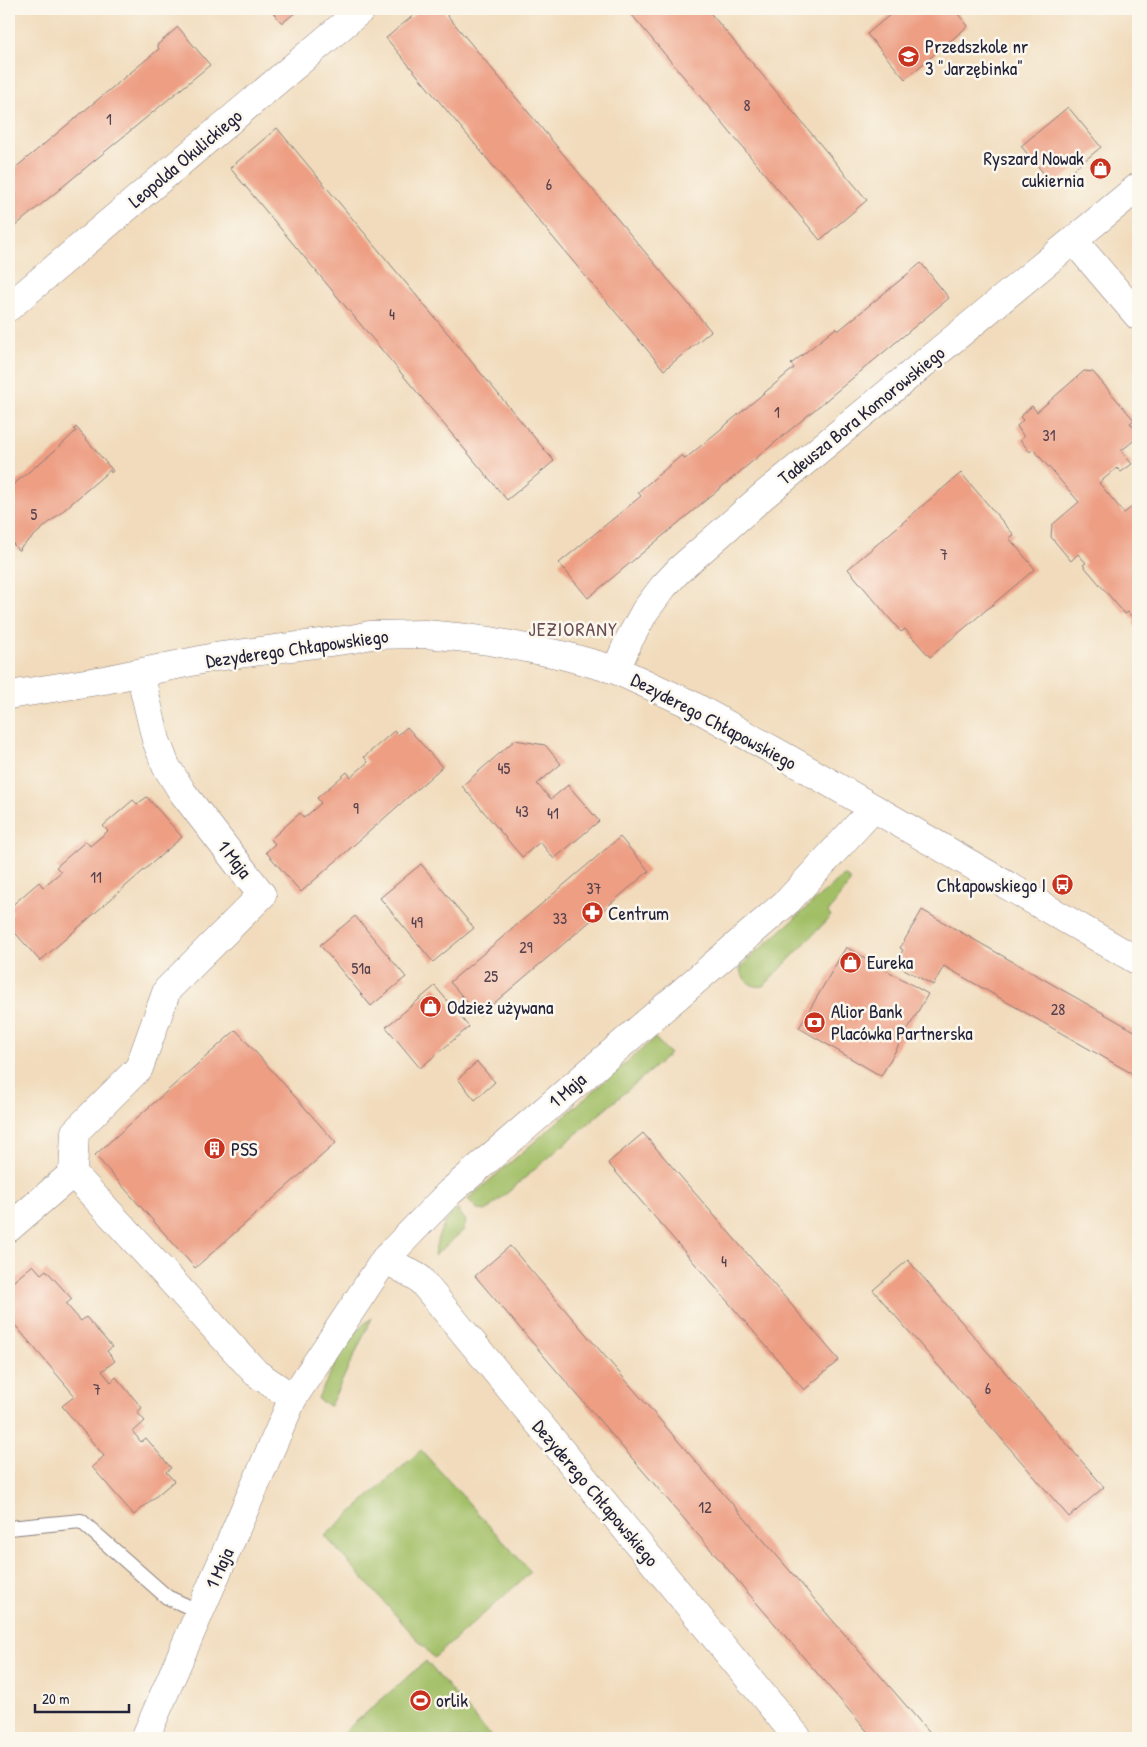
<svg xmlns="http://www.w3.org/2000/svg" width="1147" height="1747" font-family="'Patrick Hand',sans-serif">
<rect width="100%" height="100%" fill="#fbf7ec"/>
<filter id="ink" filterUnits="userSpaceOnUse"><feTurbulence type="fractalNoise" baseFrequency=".02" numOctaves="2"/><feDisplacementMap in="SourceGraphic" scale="10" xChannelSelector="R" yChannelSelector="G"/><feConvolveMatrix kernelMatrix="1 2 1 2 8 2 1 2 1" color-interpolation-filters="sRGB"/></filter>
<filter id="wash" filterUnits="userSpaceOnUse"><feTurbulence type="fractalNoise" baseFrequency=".0096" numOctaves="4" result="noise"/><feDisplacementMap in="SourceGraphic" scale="20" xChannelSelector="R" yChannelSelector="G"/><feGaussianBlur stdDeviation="1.12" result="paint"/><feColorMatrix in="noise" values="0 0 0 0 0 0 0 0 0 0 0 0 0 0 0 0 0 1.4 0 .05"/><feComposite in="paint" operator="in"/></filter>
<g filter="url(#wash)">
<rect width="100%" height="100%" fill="#f1dbbc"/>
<g fill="#a2bf66" stroke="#627050">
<path d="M844 875 850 879V882L828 913 831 916 765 985C754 990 744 981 740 971L744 963Z"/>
<polygon points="655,1038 670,1054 486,1211 478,1210 468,1199"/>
<path d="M457 1209 466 1221 464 1230 434 1256C437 1236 442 1223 457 1209Z"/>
<path d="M372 1318 330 1406 317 1399C333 1371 345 1336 372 1318Z"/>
<polygon points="421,1450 531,1572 434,1658 325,1536"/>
<polygon points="426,1661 492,1738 337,1738"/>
</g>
<g id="blocks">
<g fill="#ed9e83">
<polygon points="270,9 300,9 282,23"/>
<polygon points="421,9 442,9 711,331 664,370 386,38"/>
<polygon points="627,9 707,9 867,200 820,240"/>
<polygon points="897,9 954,9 968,26 905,79 867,34"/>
<polygon points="178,27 210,65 9,231 9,173 159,49 157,45"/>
<polygon points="1068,107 1101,147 1054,186 1021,146"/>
<polygon points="277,128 554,461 507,500 230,168"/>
<polygon points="921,263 949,298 588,598 559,563 641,496 638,492 682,455 685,459 794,368 791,364 836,328 838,331"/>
<polygon points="1084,371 1093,372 1134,420 1130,423 1138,432 1138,437 1121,451 1132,464 1121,472 1117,468 1099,483 1124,513 1132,507 1138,514 1138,629 1133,623 1135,621 1128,612 1125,614 1083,565 1086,563 1078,554 1071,561 1051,537 1052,525 1079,502 1033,449 1030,452 1020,440 1024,437 1017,426 1023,420 1020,417 1032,406 1037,412"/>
<polygon points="76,427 113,471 111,473 110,470 20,548 21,549 19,551 9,539 9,488 58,448 76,431 74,429"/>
<polygon points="961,473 1014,535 1009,538 1035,569 930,657 905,629 901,632 848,569"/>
<polygon points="407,727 442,767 301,892 266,852 275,844 271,839 300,813 304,818 321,803 317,798 347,772 351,777 368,762 364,757 394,731 398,735"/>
<polygon points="515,740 545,745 561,764 537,784 551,799 568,785 599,821 554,859 540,842 522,857 462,786"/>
<polygon points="147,797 182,837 40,961 9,926 9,917 13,913 9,908 39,882 43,887 61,872 56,867 86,841 90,846 108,831 103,826 133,800 137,804"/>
<polygon points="620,837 649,871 479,1016 450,982"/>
<polygon points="421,864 474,928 433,962 380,898"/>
<polygon points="922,910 1138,1033 1138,1077 944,966 933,985 895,964 903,950 900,948"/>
<polygon points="355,916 406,977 371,1006 320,945"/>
<polygon points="846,947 928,994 881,1076 799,1028"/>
<polygon points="435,986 469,1027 420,1068 386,1027"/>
<polygon points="236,1030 336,1143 195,1268 95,1155"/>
<polygon points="477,1062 495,1082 475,1100 458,1079"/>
<polygon points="643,1133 839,1360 804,1390 608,1163"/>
<polygon points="510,1246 934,1738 873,1738 475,1276"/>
<polygon points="908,1260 1104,1487 1069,1517 873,1290"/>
<polygon points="33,1265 41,1274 46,1270 72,1299 66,1304 81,1321 86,1317 112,1347 107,1351 115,1361 102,1371 111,1382 116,1377 142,1408 137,1412 145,1421 133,1432 141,1442 146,1438 171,1468 166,1472 174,1481 134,1515 92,1467 104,1456 62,1406 75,1396 9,1318 9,1285"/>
</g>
</g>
</g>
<g filter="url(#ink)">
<use href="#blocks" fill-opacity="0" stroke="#8a7e7c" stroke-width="1"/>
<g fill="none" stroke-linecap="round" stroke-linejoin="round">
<defs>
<polyline id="service" points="9,1528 81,1521 167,1597 200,1612"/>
<g id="minor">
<polyline points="1074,241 1138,316"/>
<polyline points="9,307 362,9"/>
<polyline points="616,670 628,642 645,611 663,587 679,570 763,496 1138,187"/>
<polyline points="140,673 156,740 166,766 183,793 262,895 167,990 139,1068 75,1132 73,1173 256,1373 293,1398"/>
<polyline points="9,695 104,680 215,657 352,639 370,635 425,634 457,637 490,641 562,655 616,670 690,704 787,758 1138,961"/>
<polyline points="9,1228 73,1173"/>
<polyline points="385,1259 419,1278 798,1738"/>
<polyline points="145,1738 293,1398 385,1259 450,1192 788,901 873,809"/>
</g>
</defs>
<use href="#service" stroke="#8a7e7c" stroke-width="16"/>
<use href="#minor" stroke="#8a7e7c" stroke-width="29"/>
<use href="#service" stroke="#fff" stroke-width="14"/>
<use href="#minor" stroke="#fff" stroke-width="28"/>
</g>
</g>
<defs>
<symbol id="school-disc" viewBox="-11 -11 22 22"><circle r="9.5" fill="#c8321e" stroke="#fbf7ec"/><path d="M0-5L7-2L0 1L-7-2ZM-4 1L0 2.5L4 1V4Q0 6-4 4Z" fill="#fff"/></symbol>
<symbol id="shop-disc" viewBox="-11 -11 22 22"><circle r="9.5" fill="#c8321e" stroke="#fbf7ec"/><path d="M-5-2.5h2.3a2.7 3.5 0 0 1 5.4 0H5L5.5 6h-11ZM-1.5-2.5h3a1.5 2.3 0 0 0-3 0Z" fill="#fff"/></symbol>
<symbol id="bus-disc" viewBox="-11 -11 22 22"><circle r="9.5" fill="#c8321e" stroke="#fbf7ec"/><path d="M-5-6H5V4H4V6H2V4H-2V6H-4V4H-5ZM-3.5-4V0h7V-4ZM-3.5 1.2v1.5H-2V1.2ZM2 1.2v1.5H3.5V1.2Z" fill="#fff"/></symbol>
<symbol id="pharmacy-disc" viewBox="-11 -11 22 22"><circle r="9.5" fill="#c8321e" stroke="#fbf7ec"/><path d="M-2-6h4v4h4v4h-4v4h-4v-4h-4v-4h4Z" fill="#fff"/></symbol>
<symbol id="bank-disc" viewBox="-11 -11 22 22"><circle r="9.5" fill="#c8321e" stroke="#fbf7ec"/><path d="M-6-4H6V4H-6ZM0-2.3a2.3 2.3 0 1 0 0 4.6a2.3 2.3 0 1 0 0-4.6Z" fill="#fff"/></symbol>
<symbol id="building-disc" viewBox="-11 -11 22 22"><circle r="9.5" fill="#c8321e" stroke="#fbf7ec"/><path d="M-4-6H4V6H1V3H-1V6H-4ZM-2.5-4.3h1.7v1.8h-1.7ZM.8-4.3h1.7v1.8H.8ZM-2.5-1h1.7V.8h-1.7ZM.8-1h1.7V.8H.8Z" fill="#fff"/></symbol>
<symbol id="stadium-disc" viewBox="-11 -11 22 22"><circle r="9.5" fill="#c8321e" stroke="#fbf7ec"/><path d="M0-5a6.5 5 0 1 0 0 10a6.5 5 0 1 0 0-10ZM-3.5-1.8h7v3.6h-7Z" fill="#fff"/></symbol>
</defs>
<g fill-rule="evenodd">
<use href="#school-disc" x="896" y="44" width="25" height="25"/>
<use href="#shop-disc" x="1088" y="156" width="25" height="25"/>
<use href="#bus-disc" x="1050" y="872" width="25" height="25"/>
<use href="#pharmacy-disc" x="580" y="900" width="25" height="25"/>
<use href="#shop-disc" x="838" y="950" width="25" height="25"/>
<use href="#shop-disc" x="418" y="994" width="25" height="25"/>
<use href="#bank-disc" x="802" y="1010" width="25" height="25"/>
<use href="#building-disc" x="202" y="1136" width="25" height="25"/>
<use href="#stadium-disc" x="408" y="1688" width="25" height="25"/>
</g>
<g text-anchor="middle" stroke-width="5" stroke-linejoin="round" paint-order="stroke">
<g font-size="16" fill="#55414d">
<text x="747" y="111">8</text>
<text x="109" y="125">1</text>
<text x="549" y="190">6</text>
<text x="392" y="320">4</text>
<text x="777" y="418">1</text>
<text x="1049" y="441">31</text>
<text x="34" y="520">5</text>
<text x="944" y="560">7</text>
<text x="504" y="774">45</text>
<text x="356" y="814">9</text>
<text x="522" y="817">43</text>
<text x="553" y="819">41</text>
<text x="96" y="883">11</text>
<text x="594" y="894">37</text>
<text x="560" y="924">33</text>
<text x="417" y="928">49</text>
<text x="526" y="953">29</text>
<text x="361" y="974">51a</text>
<text x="491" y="982">25</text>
<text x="1058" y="1015">28</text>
<text x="724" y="1267">4</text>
<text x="988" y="1394">6</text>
<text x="97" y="1395">7</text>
<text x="705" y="1513">12</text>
</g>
<g font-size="19" fill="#22223b" stroke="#fbf7ec" text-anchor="start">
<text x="925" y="53">Przedszkole nr<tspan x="925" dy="22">3 "Jarzębinka"</tspan></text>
<text x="1084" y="165" text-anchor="end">Ryszard Nowak<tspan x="1084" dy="22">cukiernia</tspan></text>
<text x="1046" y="892" text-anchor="end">Chłapowskiego I</text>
<text x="608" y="920">Centrum</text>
<text x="867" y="969">Eureka</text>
<text x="447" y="1014">Odzież używana</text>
<text x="831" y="1018">Alior Bank<tspan x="831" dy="22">Placówka Partnerska</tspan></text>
<text x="231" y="1156">PSS</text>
<text x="436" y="1707">orlik</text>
</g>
<g font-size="19" fill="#22223b" stroke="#fbf7ec">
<text transform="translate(185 158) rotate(-40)" y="7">Leopolda Okulickiego</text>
<text transform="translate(861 415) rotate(-39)" y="7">Tadeusza Bora Komorowskiego</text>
<text transform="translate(297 648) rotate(-8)" y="7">Dezyderego Chłapowskiego</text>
<text transform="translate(714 721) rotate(28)" y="7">Dezyderego Chłapowskiego</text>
<text transform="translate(235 859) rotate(52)" y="7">1 Maja</text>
<text transform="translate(567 1090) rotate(-41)" y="7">1 Maja</text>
<text transform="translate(596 1493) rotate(50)" y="7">Dezyderego Chłapowskiego</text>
<text transform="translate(219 1568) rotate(-66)" y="7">1 Maja</text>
</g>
<g font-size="20" letter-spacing="1" fill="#694d54" stroke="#fbf7ec">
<text x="573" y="636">JEZIORANY</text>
</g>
</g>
<rect width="1147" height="1747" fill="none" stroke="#fbf7ec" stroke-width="30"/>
<path d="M35 1704v8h94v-8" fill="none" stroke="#22223b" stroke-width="2.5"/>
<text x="42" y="1704" font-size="15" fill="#22223b" stroke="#fbf7ec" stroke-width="4" paint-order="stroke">20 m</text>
</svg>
